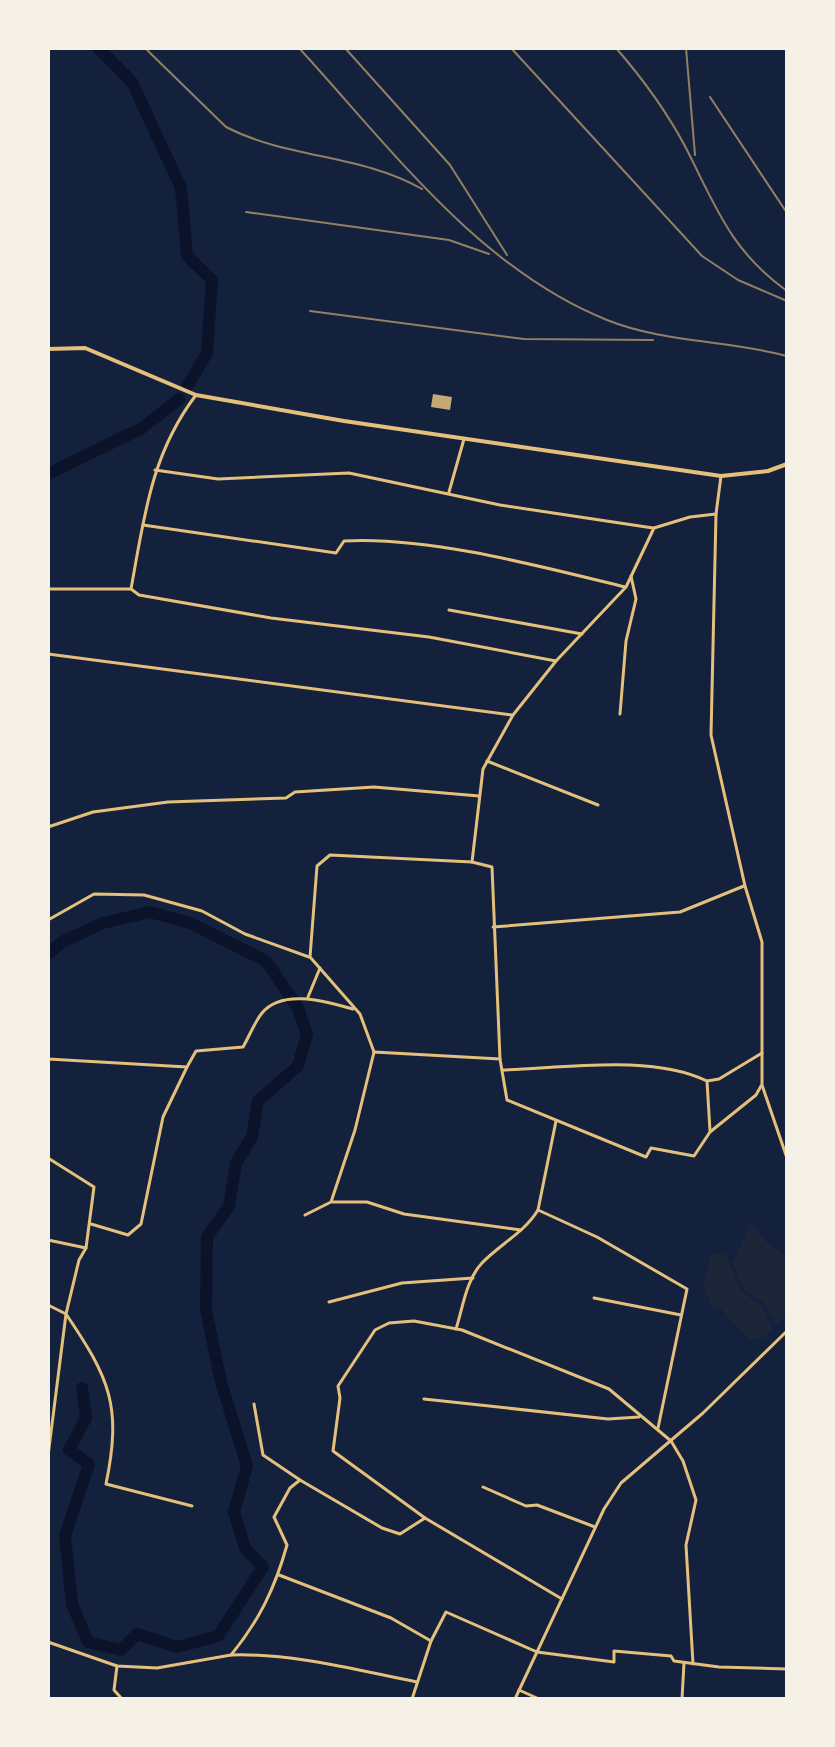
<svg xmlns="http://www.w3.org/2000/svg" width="835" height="1747" font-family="'DejaVu Sans',sans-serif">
<rect width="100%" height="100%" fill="#14213d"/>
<g fill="#1d2539">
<polygon points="751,1223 765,1241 787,1256 787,1312 777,1326 764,1303 745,1291 733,1263"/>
<polygon points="711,1254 725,1254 742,1292 762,1306 772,1329 763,1338 750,1340 721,1309 712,1307 703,1284"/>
</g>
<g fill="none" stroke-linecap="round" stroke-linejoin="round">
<g stroke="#0b132b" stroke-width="12">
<polyline points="98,48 132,82 181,188 187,256 212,280 207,353 188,385"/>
<polyline points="48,474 142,428 179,399"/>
<polyline points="48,954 62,942 103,923 150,912 190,923 266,961 298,1008 307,1034 298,1066 258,1101 252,1137 236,1163 229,1206 207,1237 206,1310 221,1382 247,1466 234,1512 245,1548 263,1567 218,1636 177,1647 137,1634 121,1650 88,1642 72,1604 65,1536 89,1464 69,1450 86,1418 82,1388"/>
</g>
</g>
<polygon fill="#c6a872" points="433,394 452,397 450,410 431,407"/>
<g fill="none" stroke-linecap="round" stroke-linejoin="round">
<g stroke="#e5c07b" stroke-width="3">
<polyline points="155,470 218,479 349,473 500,505 653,528"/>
<polyline points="721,476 716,514 711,735 745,886 762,942 762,1085 787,1158"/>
<polyline points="449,492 464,439"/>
<path d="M143 525 336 553 344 541C428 536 543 567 625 587"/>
<polyline points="48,589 131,589 139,595 271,618 429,637 556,661"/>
<path d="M131 589C144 518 151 454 196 395"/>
<polyline points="449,610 582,634"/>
<polyline points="48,654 512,715"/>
<polyline points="620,714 626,641 636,599 631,576"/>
<polyline points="487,761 598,805"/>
<polyline points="48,827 93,812 168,802 286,798 295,792 374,787 479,796"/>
<polyline points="48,920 94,894 144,895 202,911 245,934 309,957"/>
<polyline points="493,927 680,912 744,886"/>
<polyline points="308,997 320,968"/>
<polyline points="374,1052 360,1014 310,957 317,866 330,855 472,862"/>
<path d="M48 1059 187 1067 196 1051 243 1047C249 1037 254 1023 262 1013 283 988 327 1002 353 1009"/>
<polyline points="500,1059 492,867 472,862 483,769 513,715 556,661 626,587 654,528 690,517 716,514"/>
<path d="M502 1070C564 1068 652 1054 707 1081"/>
<polyline points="710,1131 707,1081 719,1079 762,1053"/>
<path d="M48 1158 94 1187 86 1248 79 1260 66 1314C110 1379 122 1406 106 1484L192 1506"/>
<polyline points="333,1202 367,1202 404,1214 521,1230"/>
<polyline points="538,1210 597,1237 687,1289 658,1428"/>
<polyline points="305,1215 331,1202 355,1130 374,1052 500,1059 507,1100 646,1157 651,1148 694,1156 710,1132 756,1095 761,1086"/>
<polyline points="91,1224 128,1235 141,1224 163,1117 187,1067"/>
<polyline points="48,1240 86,1248"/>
<polyline points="594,1298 681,1315"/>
<polyline points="329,1302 402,1283 473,1278"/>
<polyline points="48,1305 66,1314 48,1456"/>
<path d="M456 1329C463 1307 466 1280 482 1263 500 1244 524 1233 538 1210L556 1121"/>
<polyline points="424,1399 608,1419 639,1417"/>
<polyline points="254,1404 263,1455 300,1480"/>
<polyline points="483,1487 526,1506 537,1505 595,1527"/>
<polyline points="279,1575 391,1618 431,1641"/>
<polyline points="48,1595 48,1600"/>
<polyline points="562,1599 425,1518 333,1451 340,1398 338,1386 375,1330 389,1323 414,1321 462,1330 609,1389 671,1441 683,1461 696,1500 686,1545 693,1664"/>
<path d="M48 1642 117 1666 157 1668 231 1655C259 1621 275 1588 287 1545L274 1517 290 1488 300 1480 382 1528 400 1534 425 1518"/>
<path d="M231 1655C293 1653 356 1670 417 1682"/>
<polyline points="117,1666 114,1690 122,1699"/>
<polyline points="519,1690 539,1699"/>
<polyline points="412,1699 431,1641 446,1612 537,1652 614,1662 614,1651 671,1656 674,1661 719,1667 787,1669"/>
<polyline points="515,1699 604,1509 621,1483 703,1413 787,1331"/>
<polyline points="682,1699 684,1663"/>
</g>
<polyline stroke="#e5c07b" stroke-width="4" points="48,349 85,348 196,395 344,421 721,476 768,471 787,464"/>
<g stroke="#918062" stroke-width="2">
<path d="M145 48 226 127C288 159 361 154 422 189"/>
<path d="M299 48C390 147 479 269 607 320 664 343 729 340 787 356"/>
<polyline points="345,48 450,165 507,255"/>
<polyline points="511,48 702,256 738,280 787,301"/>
<path d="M616 48C643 79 667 112 686 148 716 207 731 251 787 291"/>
<polyline points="686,48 695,155"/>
<polyline points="710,97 787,213"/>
<polyline points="246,212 449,240 489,254"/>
<polyline points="310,311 524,339 653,340"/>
</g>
</g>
<rect width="835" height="1747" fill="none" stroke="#f6f1e7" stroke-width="100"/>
</svg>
